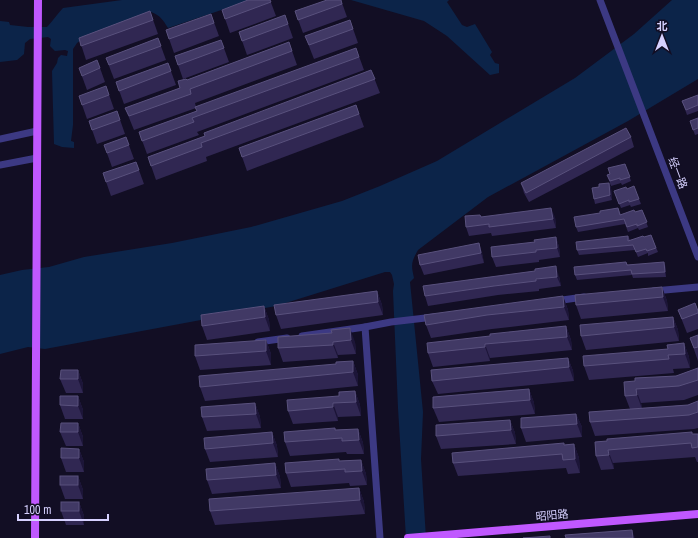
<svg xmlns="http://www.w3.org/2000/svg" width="698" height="538" font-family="'Archivo Narrow','Noto Sans SC',sans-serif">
<rect width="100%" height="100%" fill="#120e24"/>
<g fill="#0c2449">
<path d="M122 0H251L168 28C163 20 160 15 151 12L86 36 77 43 73 49V125L71 141 74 142V148L62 147 54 144 52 71 57 63 58 58 61 55 67 56 68 51 65 50 55 51 50 46 51 39 48 37 30 39 25 43 24 54 17 60 0 62V21L9 22 10 25 28 27H47C53 21 57 14 63 8Z"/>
<polygon points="351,0 449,0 447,2 462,25 467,27 475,24 492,52 490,55 495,63 499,64 499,73 490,75 447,36 424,21"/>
<path d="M672 0H698V79L628 121 488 197 418 250C411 262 411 265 414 278L410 282 423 412 421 459 426 538H406L398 408 393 291 394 284 392 275 390 272H385L276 306 45 349 28 347 0 354V275L22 270 49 267 84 257 172 243 251 227 342 201 380 186 437 161 575 78 634 34Z"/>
</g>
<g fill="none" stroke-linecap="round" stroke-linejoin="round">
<g stroke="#3c3983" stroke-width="7">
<polyline points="600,0 698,257"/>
<polyline points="0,139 37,131"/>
<polyline points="0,165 37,158"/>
<polyline points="654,291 698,287"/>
<polyline points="555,301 584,297"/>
<polyline points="365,327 380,538"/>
<polyline points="302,336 365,327 391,322 434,317"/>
<polyline points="258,342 287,338"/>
</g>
<g stroke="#c058ff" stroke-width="8">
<polyline points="35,538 38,0"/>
<polyline points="408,538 698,514"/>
</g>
</g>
<g fill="#302752">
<polygon points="270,0 276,16 230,33 222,10"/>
<polygon points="341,0 347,17 303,33 295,11"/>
<polygon points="150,11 158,34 86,60 79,38"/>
<polygon points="211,14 219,36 174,53 166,30"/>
<polygon points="285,15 293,38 247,55 239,32"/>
<polygon points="350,20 358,43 314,59 305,36"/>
<polygon points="158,38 166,60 114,79 106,58"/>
<polygon points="221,40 229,62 183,79 175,56"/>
<polygon points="289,42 297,65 195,103 196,107 356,48 364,70 197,132 199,135 147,154 139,132 197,111 196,108 134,130 125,108 180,88 187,80"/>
<polygon points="168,63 176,85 124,104 116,82"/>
<polygon points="79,68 100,68 105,82 87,90"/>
<polygon points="371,70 380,93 206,157 207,161 156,180 148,157 205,136"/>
<polygon points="106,86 114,109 87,119 79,96"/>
<polygon points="698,95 698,111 687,115 682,101"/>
<polygon points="356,105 364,127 247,171 239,148"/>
<polygon points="117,111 125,134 97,144 89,121"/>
<polygon points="698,118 698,134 695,135 690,121"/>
<polygon points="126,137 134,159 112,167 104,145"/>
<polygon points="631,137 634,147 529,202 524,193 521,183"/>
<polygon points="136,162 144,184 111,196 103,173"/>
<polygon points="625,164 631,181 622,185 621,183 611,186 607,175 610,174"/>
<polygon points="609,183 611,188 612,200 595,204 594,199 599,187"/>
<polygon points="634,186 641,204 631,207 630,205 621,208 614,191 627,189"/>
<polygon points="618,208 621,215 635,212 642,210 648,227 639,230 638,228 628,232 625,224 578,232 576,227 600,213"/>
<polygon points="480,215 481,217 555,217 556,228 492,236 491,233 469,236 466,227"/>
<polygon points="651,235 658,252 648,256 648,253 638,257 635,250 579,255 577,250 628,236 630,240 644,237"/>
<polygon points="556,237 559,247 560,257 539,260 539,262 496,267 492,257 535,242"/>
<polygon points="479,243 482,253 484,263 424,275 420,265"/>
<polygon points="626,262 628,265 666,267 666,277 633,278 632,275 577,280 575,275"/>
<polygon points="559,276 561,286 539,289 539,291 498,295 428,306 425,296"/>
<polygon points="662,287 667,301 668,311 581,319 576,305"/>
<polygon points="377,291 382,305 383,315 281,329 276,315"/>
<polygon points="563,296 568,310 569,320 492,329 431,338 426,325"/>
<polygon points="264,306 269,320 270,331 207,340 202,326"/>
<polygon points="678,310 698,311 698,329 687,333"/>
<polygon points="673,317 678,330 679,341 586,350 581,336"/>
<polygon points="566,326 571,340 572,350 490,358 490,361 433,367 428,353"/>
<polygon points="331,330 355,342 356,354 338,355 338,358 283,362 278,348 332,333"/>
<polygon points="698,335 698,361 690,338"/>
<polygon points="266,340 271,354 271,365 200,370 195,356"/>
<polygon points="684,343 689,357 690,368 673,369 674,373 589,380 584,366 668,349"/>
<polygon points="568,358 573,371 574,381 438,394 432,381"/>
<polygon points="353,361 358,375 358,386 205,401 200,387"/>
<polygon points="698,368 698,395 684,400 641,403 642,408 688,405 698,401 698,428 694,429 595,436 590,422 630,409 625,396 635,381 676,376"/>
<polygon points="78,370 83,384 83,393 66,393 60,379"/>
<polygon points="529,389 534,403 535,414 439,422 433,408"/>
<polygon points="355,391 360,405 361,416 338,417 338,421 293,424 288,411 339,396"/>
<polygon points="78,396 83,410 83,419 65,419 60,405"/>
<polygon points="255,403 260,417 261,428 207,431 202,417"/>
<polygon points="576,414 582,427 582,437 526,442 521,428"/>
<polygon points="510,420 515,433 516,444 441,449 436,436"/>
<polygon points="78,423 83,437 83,446 66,446 60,432"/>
<polygon points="335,428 336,430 358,429 363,443 364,454 347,454 346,452 290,456 285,442"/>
<polygon points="272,432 277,446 278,457 210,462 205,449"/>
<polygon points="698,434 698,462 697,462 695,457 613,463 614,469 601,470 596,456 595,442"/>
<polygon points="574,444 579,458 580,473 568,474 566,468 458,476 453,463 564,445"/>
<polygon points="79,449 84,462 84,472 66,472 61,458"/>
<polygon points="361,460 366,474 367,485 350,486 349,483 291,487 286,473 339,461"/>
<polygon points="275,463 280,477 281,488 212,494 207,480"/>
<polygon points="78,476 83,490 83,499 65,499 60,485"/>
<polygon points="359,488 364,502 365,514 215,525 210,511"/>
<polygon points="79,502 84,516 84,525 66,525 61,511"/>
</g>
<g fill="#1c1538">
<polygon points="609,183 611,188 612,200 610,195"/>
<polygon points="551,208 555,217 556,228 553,219"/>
<polygon points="556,237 559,247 560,257 557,248"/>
<polygon points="479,243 482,253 484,263 481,253"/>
<polygon points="664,262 666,267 666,277 665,272"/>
<polygon points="556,266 559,276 561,286 557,277"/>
<polygon points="662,287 667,301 668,311 663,297"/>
<polygon points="377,291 382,305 383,315 378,302"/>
<polygon points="563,296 568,310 569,320 564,307"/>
<polygon points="264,306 269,320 270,331 265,317"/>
<polygon points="673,317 678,330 679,341 674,327"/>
<polygon points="566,326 571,340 572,350 567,337"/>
<polygon points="350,328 355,342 356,354 351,340"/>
<polygon points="266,340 271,354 271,365 266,351"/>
<polygon points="333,342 338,355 338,358 333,345"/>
<polygon points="684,343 689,357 690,368 685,354"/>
<polygon points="485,344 490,358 490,361 485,347"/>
<polygon points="568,358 573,371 574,381 569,367"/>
<polygon points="353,361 358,375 358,386 353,372"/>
<polygon points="78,370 83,384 83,393 78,379"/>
<polygon points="529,389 534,403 535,414 530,400"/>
<polygon points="636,389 641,403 642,409 637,395"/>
<polygon points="355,391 360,405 361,416 356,402"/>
<polygon points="78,396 83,410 83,419 78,406"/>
<polygon points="255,403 260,417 261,428 256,414"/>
<polygon points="333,403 338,417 338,421 333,407"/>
<polygon points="576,414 582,427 582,437 577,424"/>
<polygon points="510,420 515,433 516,444 511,430"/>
<polygon points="78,423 83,437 83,446 78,432"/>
<polygon points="358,429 363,443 364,454 359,440"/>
<polygon points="272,432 277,446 278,457 273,443"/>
<polygon points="574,444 579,458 580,473 575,459"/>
<polygon points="79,449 84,462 84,472 79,458"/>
<polygon points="608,450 613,463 614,469 609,455"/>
<polygon points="361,460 366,474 367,485 362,471"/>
<polygon points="275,463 280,477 281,488 276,475"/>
<polygon points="78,476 83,490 83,499 78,485"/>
<polygon points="359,488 364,502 365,514 360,500"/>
<polygon points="79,502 84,516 84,525 79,511"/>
<polygon points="632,530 635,538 633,538"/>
</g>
<g fill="#413965" stroke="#59517d">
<polygon points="248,0 270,0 271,2 225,19 222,10"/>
<polygon points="327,0 341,0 342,4 298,20 295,11"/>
<polygon points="150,11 153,20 81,46 79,38"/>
<polygon points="211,14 214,23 169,39 166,30"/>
<polygon points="285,15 288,24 242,41 239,32"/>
<polygon points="350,20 353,29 309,45 305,36"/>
<polygon points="158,38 161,46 109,65 106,58"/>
<polygon points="221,40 224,48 178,65 175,56"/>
<polygon points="289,42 292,51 190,89 191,94 129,116 125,108 180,88 178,81 186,79 187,80"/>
<polygon points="356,48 359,57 192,118 194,122 142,141 139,132 197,111 195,107"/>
<polygon points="97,60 100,68 82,76 79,68"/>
<polygon points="168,63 171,71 119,91 116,82"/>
<polygon points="371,70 375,79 201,143 202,147 151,166 148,157 205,136 204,133"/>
<polygon points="106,86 109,95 82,105 79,96"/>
<polygon points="698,95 698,105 686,110 682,101"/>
<polygon points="356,105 359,114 242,157 239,148"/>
<polygon points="117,111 120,120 92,130 89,121"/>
<polygon points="698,118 698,128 693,130 690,121"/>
<polygon points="626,128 631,137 526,193 521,183"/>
<polygon points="126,137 129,145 107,153 104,145"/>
<polygon points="136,162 139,170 106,182 103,173"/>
<polygon points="625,164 630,177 620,180 620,178 610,181 607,175 610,174 608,168"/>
<polygon points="609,183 610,195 594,199 592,188 599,187 599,184"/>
<polygon points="634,186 639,199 629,202 629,200 619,204 614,191 626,187 627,189"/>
<polygon points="551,208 553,219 489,227 489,224 466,227 465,216 480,215 481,217"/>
<polygon points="618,208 620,215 634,210 635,212 642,210 647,222 637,226 637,224 627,227 624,219 576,227 574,217 600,213 600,211"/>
<polygon points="651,235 656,248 647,251 646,249 636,252 633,245 577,250 576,242 628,236 628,241 643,236 644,237"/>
<polygon points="556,237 557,248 536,250 536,252 492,257 491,247 535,242 534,240"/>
<polygon points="479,243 481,253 420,265 418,255"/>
<polygon points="626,262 627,265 664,262 665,272 632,274 631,270 575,275 574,267"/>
<polygon points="556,266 557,277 536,279 536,281 494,286 425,296 423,286 535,271 535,269"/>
<polygon points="662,287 663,297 576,305 575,295"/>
<polygon points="377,291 378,302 276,315 274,305"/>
<polygon points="563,296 564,307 487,315 426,325 424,315"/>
<polygon points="695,303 698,311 698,313 682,319 678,310"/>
<polygon points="264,306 265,317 202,326 201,315"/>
<polygon points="673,317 674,327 581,336 580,325"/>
<polygon points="566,326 567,337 485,344 485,347 428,353 427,343 490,336 490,334"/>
<polygon points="350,328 351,340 333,342 333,345 278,348 278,337 332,333 331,330"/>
<polygon points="698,335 698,347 694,348 690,338"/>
<polygon points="266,340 266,351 195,356 195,345"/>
<polygon points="684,343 685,354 668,355 669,359 584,366 583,356 668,349 667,345"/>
<polygon points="568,358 569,367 432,381 431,370"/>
<polygon points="353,361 353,372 200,387 199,376 336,364 336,362"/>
<polygon points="698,368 698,380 679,386 636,389 637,395 625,396 624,382 635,381 635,378 676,376"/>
<polygon points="61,370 78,370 78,379 60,379"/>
<polygon points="529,389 530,400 433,408 433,397"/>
<polygon points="355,391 356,402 333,403 333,407 288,411 287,400 339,396 339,392"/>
<polygon points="60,396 78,396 78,406 60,405"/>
<polygon points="698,401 698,412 689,415 590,422 589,412 688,405"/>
<polygon points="255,403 256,414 202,417 201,407"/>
<polygon points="576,414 577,424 521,428 521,418"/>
<polygon points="510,420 511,430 436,436 436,425"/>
<polygon points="61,423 78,423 78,432 60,432"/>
<polygon points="335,428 335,430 358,429 359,440 342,441 342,438 285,442 284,432"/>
<polygon points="272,432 273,443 205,449 204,438"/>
<polygon points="692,432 692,434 698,434 698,447 692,448 691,443 608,450 609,455 596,456 595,442 607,441 607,439"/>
<polygon points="564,443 564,445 574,444 575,459 563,460 562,454 453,463 452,453"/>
<polygon points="61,448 79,449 79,458 61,458"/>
<polygon points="339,459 339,461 361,460 362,471 345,472 345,469 286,473 285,463"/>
<polygon points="275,463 276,475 207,480 206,469"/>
<rect x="60" y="476" width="18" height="9"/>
<polygon points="359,488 360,500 210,511 209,499"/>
<rect x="61" y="502" width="18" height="9"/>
<polygon points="632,530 633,538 566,538 565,535"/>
<polygon points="550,536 550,538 523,538"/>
</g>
<g text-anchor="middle" stroke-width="3" stroke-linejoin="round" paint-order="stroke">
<g font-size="11" fill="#d6d1ff" stroke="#120e24">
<text transform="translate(678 173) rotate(69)" y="4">经一路</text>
<text transform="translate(552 515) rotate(-5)" y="4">昭阳路</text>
</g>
</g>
<g transform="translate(662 36)" stroke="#120e24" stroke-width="3" paint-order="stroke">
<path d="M0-3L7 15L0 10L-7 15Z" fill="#d6d1ff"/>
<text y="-6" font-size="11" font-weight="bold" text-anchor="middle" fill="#d6d1ff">北</text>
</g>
<path d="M18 514v6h90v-6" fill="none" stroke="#d6d1ff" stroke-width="2"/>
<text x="24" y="514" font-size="12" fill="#d6d1ff" stroke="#120e24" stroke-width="3" paint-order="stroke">100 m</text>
</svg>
